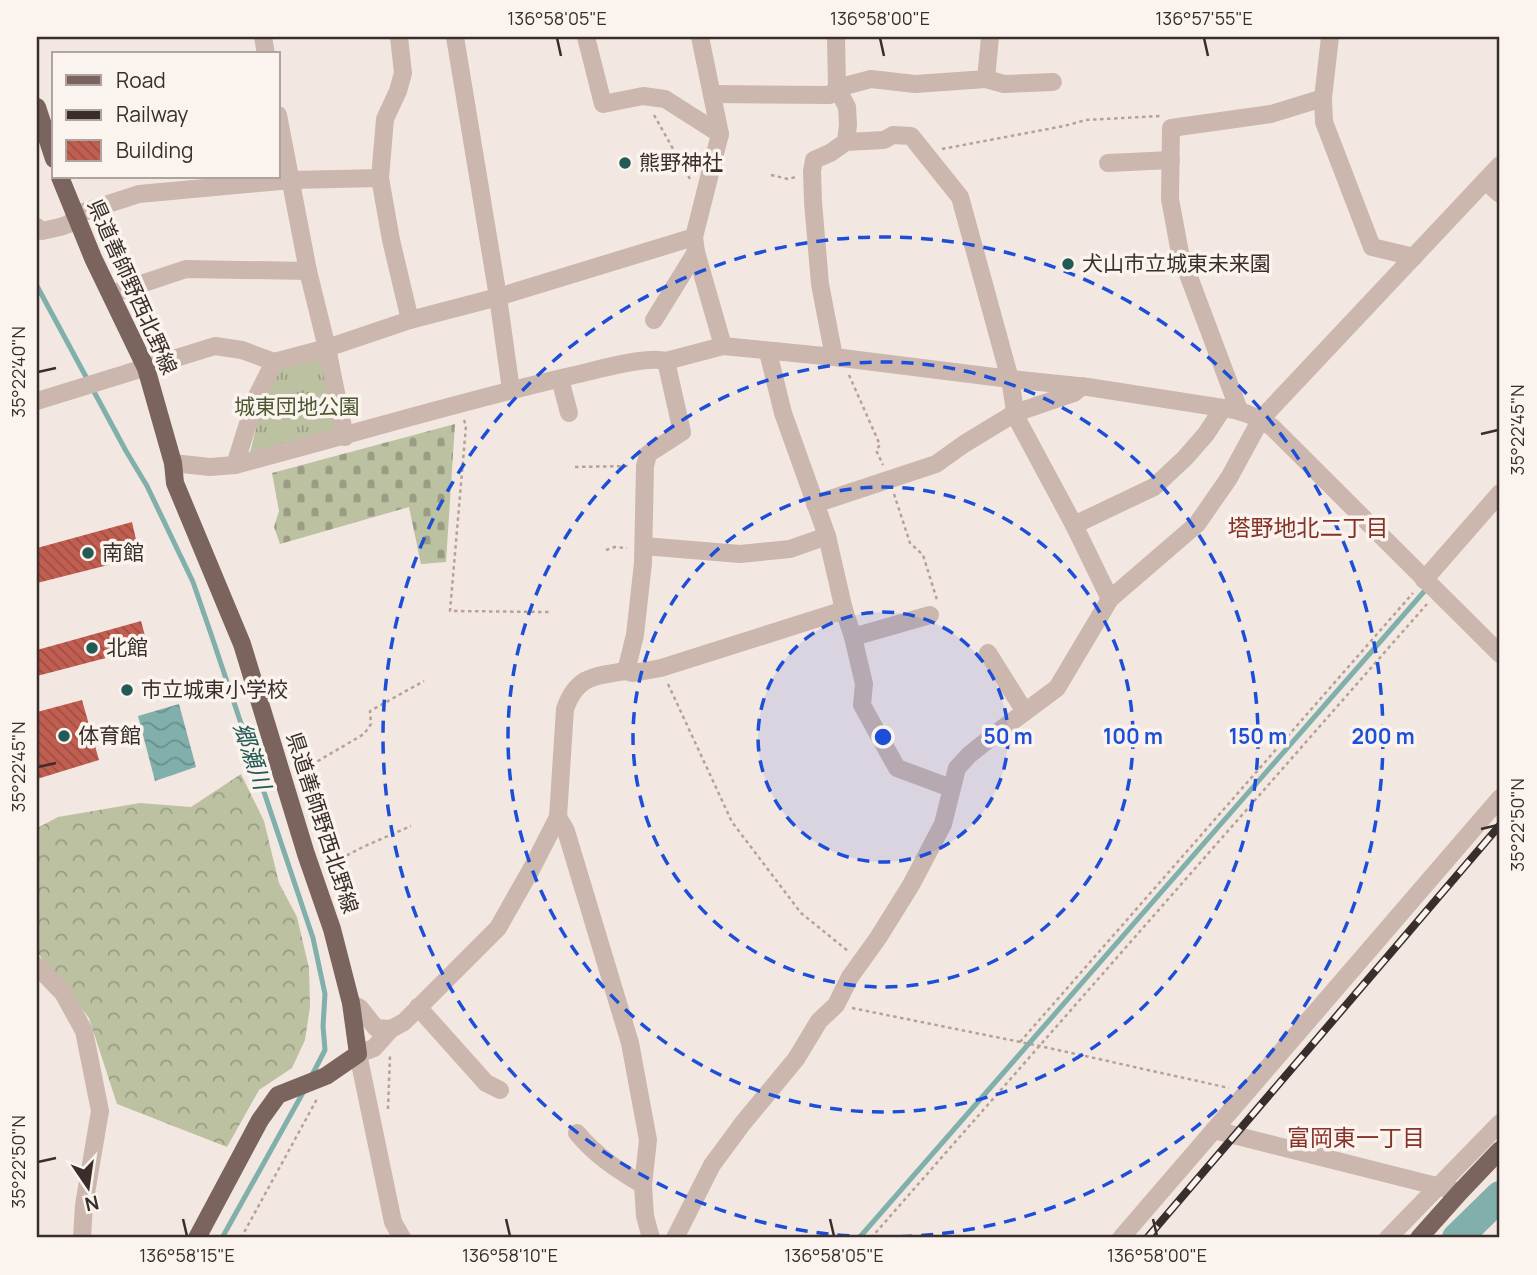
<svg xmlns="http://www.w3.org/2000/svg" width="1537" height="1275" font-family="Manrope,'Noto Sans JP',sans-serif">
<defs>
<pattern id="grass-tufts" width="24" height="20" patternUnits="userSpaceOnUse" patternTransform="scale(1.75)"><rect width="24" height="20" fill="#bbc1a1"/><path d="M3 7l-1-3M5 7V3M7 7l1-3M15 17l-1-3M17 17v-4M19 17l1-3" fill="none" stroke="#999d83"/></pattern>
<pattern id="forest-crowns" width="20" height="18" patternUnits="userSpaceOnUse" patternTransform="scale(1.75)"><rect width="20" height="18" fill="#bbc1a1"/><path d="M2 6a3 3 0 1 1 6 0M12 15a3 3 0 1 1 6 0" fill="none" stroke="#999d83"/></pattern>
<pattern id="cemetery-stones" width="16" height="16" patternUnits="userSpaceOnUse" patternTransform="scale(1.75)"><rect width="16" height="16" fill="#bbc1a1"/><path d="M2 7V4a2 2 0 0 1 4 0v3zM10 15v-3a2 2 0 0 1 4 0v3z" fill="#999d83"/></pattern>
<pattern id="water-waves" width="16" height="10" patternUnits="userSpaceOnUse" patternTransform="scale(1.75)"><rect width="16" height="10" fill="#81afab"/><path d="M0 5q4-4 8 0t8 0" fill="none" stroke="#6b8f8b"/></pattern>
<pattern id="building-back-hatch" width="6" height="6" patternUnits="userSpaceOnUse" patternTransform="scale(1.75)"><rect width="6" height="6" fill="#c15e51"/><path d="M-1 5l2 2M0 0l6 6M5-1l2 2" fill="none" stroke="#9e4e43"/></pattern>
</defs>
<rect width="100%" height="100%" fill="#f3e8e1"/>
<polygon fill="url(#grass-tufts)" points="321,358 336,432 250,453 262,403 280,369"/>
<polygon fill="url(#forest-crowns)" points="241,774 264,821 279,883 297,917 309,968 310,1007 305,1040 292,1068 259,1090 227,1147 117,1104 89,1018 37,952 37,828 58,817 140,803 191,807"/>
<polygon fill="url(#cemetery-stones)" points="455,424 446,562 421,564 409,507 280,544 274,527 279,511 272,473"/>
<polygon fill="url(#water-waves)" points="179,704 196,767 155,781 138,716"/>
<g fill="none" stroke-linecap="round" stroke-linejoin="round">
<g stroke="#81afab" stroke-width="5">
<polyline points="37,286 126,451 147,486 193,582 211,634 313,938 325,994 323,1026 325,1050 311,1077"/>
<polyline points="222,1238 305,1089"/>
<polyline points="859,1238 1428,587"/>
</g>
<polyline stroke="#81afab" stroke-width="30" points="1457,1238 1500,1196"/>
</g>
<g fill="url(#building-back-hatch)">
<polygon points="132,522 140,557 37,583 37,548"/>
<polygon points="141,621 148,647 37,676 37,650"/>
<polygon points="82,700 99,760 37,779 37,712"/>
</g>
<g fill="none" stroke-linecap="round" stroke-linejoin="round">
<g stroke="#b7a197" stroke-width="2.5" stroke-dasharray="3.5 3.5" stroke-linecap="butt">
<polyline points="654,115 690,179"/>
<polyline points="942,149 1064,126 1086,120 1160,116"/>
<polyline points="771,175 788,179 796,177"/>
<polyline points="849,375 880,445 876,450 883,465"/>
<polyline points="464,420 466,426 450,611 549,612"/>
<polyline points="575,467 628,466"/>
<polyline points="894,494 910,543 923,555 937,600"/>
<polyline points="606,550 615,547 627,548"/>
<polyline points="668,684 732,822 801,913 848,951"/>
<polyline points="299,771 306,768 364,734 371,724 370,711 424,681"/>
<polyline points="328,865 365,846 411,826"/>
<polyline points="852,1008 1040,1046 1229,1088"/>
<polyline points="1020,1042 1413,593"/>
<polyline points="388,1109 390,1056"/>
<polyline points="241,1238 317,1099"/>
<polyline points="871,1238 1427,604"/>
</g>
<g stroke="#cbb7ad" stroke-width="18">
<polyline points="263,37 266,54"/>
<polyline points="399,37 403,73 398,91 385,119 380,178 391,240 410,320"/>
<polyline points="455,37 498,297 511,390"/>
<polyline points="586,37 603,104 643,96 665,99 720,134"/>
<polyline points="700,37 720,134 694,237 696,252 723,346"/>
<polyline points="836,37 837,88 847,107 848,125 846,142"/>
<polyline points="1330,37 1323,98 1324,122 1372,247 1414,257"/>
<polyline points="986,79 1004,84 1053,82"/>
<polyline points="712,94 830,95 837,88 871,79 915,84 986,79 990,37"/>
<polyline points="278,115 308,271 327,348 345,437"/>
<polyline points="1108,163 1171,160"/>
<polyline points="1485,181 1500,194"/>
<polyline points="74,215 139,194 291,180 380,178"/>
<polyline points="37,227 42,231 60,227 77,221"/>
<polyline points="111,294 186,269 308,271"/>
<polyline points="654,320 696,252"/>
<polyline points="768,352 783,413 827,536 844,610 853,637 864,684 862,705 897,768 951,788"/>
<polyline points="834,357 820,284 813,202 812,171 814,160 830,153 846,142 884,140 893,135 911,136 960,197 1010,379 1016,417 1074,525 1110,599"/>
<polyline points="560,379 569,413"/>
<polyline points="37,401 215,346 242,350 274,362 327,348 410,320 498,297 694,237"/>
<polyline points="1239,410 1180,253 1170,199 1171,128 1271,114 1323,98"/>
<path d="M173 463 210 467 235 465C346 436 455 403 566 377 590 372 645 355 666 361L723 346 834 357 1010 379 1088 387 1223 408C1242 410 1256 416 1272 427L1500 654"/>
<polyline points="235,465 256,398 274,362"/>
<polyline points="815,504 936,464 964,444 1015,413 1074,393 1082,386"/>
<polyline points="1074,525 1154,487 1185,458 1206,434 1223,408"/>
<polyline points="644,546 740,554 790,549 827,536"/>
<polyline points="1424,580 1500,493"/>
<polyline points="853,637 930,615"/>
<polyline points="988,653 1025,712"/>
<polyline points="626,671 633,673 661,668 844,610"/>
<polyline points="558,817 566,831 630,1043 648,1140 643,1185 645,1216 651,1238"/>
<polyline points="37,966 63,993 84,1031 100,1111 84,1205 82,1238"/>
<polyline points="351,1003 360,1008 376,1028 391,1029"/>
<polyline points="418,1007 486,1083 500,1090"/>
<polyline points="1214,1130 1460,1192"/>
<path d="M577 1133C597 1157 618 1170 643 1185"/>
<path d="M402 1238 393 1222 358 1054 374 1048 391 1029 404 1022 498 928 532 868 558 817 565 709C577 675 595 676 626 671L635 635 643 563 645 466 648 454 682 432 666 361"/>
<polyline points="675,1238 712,1165 743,1123 796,1059 819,1021 836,1005 850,977 878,938 911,885 943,824 957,768 969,755 994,735 1057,688 1110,599 1197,524 1229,478 1261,419 1500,165"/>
<polyline points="1121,1238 1500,798"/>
<polyline points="1388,1238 1500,1123"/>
</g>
<g stroke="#7a645d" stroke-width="18">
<polyline points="37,107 54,159"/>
<polyline points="60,177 93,258 146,368 173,463 175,483 242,644 306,854 332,929 351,1003 358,1054 326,1076 278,1095 260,1120 197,1238"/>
<polyline points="1419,1238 1460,1192 1500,1150"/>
</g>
<defs>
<polyline id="rail" points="1147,1238 1500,825"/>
</defs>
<use href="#rail" stroke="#392e2b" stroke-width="8"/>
<use href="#rail" stroke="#faf3ee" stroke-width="5" stroke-dasharray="16" stroke-linecap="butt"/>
</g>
<path fill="none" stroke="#392e2b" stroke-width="2.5" d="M557 38 561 56M880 38 884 56M1204 38 1208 56M38 372 56 368M1481 434 1498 430M38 767 56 763M1481 829 1498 825M38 1162 56 1158M183 1219 187 1236M506 1219 510 1236M830 1219 834 1236M1153 1219 1157 1236"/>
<circle cx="883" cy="737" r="125" fill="#1d4ed8" fill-opacity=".12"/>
<g fill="none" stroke="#1d4ed8" stroke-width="3.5" stroke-dasharray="12 9">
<circle cx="883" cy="737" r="125"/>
<circle cx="883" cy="737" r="250"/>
<circle cx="883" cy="737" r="375"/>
<circle cx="883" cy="737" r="500"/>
</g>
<g fill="#225a56" stroke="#faf3ee" stroke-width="2.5">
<circle cx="625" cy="163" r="7"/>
<circle cx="1068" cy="264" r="7"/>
<circle cx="88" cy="553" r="7"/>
<circle cx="92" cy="648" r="7"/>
<circle cx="127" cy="690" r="7"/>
<circle cx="64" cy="736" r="7"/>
</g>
<g text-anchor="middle" stroke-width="7" stroke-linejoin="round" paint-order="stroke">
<g font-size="21" fill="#392e2b" stroke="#faf3ee" text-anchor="start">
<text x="639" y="170">熊野神社</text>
<text x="1082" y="271">犬山市立城東未来園</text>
<text x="102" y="560">南館</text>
<text x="106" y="655">北館</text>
<text x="141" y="697">市立城東小学校</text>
<text x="78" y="743">体育館</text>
</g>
<g font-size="21" fill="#392e2b" stroke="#faf3ee">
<text transform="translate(132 287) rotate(66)" y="7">県道善師野西北野線</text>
<text transform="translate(322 823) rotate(72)" y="7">県道善師野西北野線</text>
</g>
<g font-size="21" fill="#4d5730" stroke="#faf3ee">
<text x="297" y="414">城東団地公園</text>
</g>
<g font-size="23" fill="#853228" stroke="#faf3ee">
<text x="1308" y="536">塔野地北二丁目</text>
<text x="1356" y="1146">富岡東一丁目</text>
</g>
<g font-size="23" font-style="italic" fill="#225a56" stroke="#faf3ee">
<text transform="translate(252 756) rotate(71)" y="8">郷瀬川</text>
</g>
</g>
<circle cx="883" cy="737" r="10" fill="#1d4ed8" stroke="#faf3ee" stroke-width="3.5"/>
<g font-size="21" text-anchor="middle" font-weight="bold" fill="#1d4ed8" stroke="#faf3ee" stroke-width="7" stroke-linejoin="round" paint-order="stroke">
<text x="1008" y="744">50 m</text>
<text x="1133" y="744">100 m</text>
<text x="1258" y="744">150 m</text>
<text x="1383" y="744">200 m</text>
</g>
<rect width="1537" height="1275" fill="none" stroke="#faf3ee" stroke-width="77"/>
<rect x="52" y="52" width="228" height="126" fill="#faf3ee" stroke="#ada4a0" stroke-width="2"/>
<rect x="66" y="75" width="35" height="10" fill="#7a645d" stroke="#ada4a0" stroke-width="2"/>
<text x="116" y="88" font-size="21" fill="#392e2b">Road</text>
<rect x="66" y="110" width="35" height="10" fill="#392e2b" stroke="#ada4a0" stroke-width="2"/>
<text x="116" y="122" font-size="21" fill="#392e2b">Railway</text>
<rect x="66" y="140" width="35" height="21" fill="url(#building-back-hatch)" stroke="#ada4a0" stroke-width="2"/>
<text x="116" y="158" font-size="21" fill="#392e2b">Building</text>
<g transform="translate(88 1187) rotate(167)" stroke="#faf3ee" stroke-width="5" paint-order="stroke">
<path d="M0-5L12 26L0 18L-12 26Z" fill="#392e2b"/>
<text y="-10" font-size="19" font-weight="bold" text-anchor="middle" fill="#392e2b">N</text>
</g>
<rect x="38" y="38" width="1460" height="1198" fill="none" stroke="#392e2b" stroke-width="2.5"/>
<g font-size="18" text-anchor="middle" fill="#392e2b">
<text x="557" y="25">136°58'05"E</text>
<text x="880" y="25">136°58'00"E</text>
<text x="1204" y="25">136°57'55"E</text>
<text transform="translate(19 372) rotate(-90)" y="6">35°22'40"N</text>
<text transform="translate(1518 430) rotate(-90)" y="6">35°22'45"N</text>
<text transform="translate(19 767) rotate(-90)" y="6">35°22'45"N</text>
<text transform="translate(1518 825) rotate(-90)" y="6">35°22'50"N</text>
<text transform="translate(19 1162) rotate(-90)" y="6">35°22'50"N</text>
<text x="187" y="1262">136°58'15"E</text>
<text x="510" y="1262">136°58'10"E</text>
<text x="834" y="1262">136°58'05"E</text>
<text x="1157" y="1262">136°58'00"E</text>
</g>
</svg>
